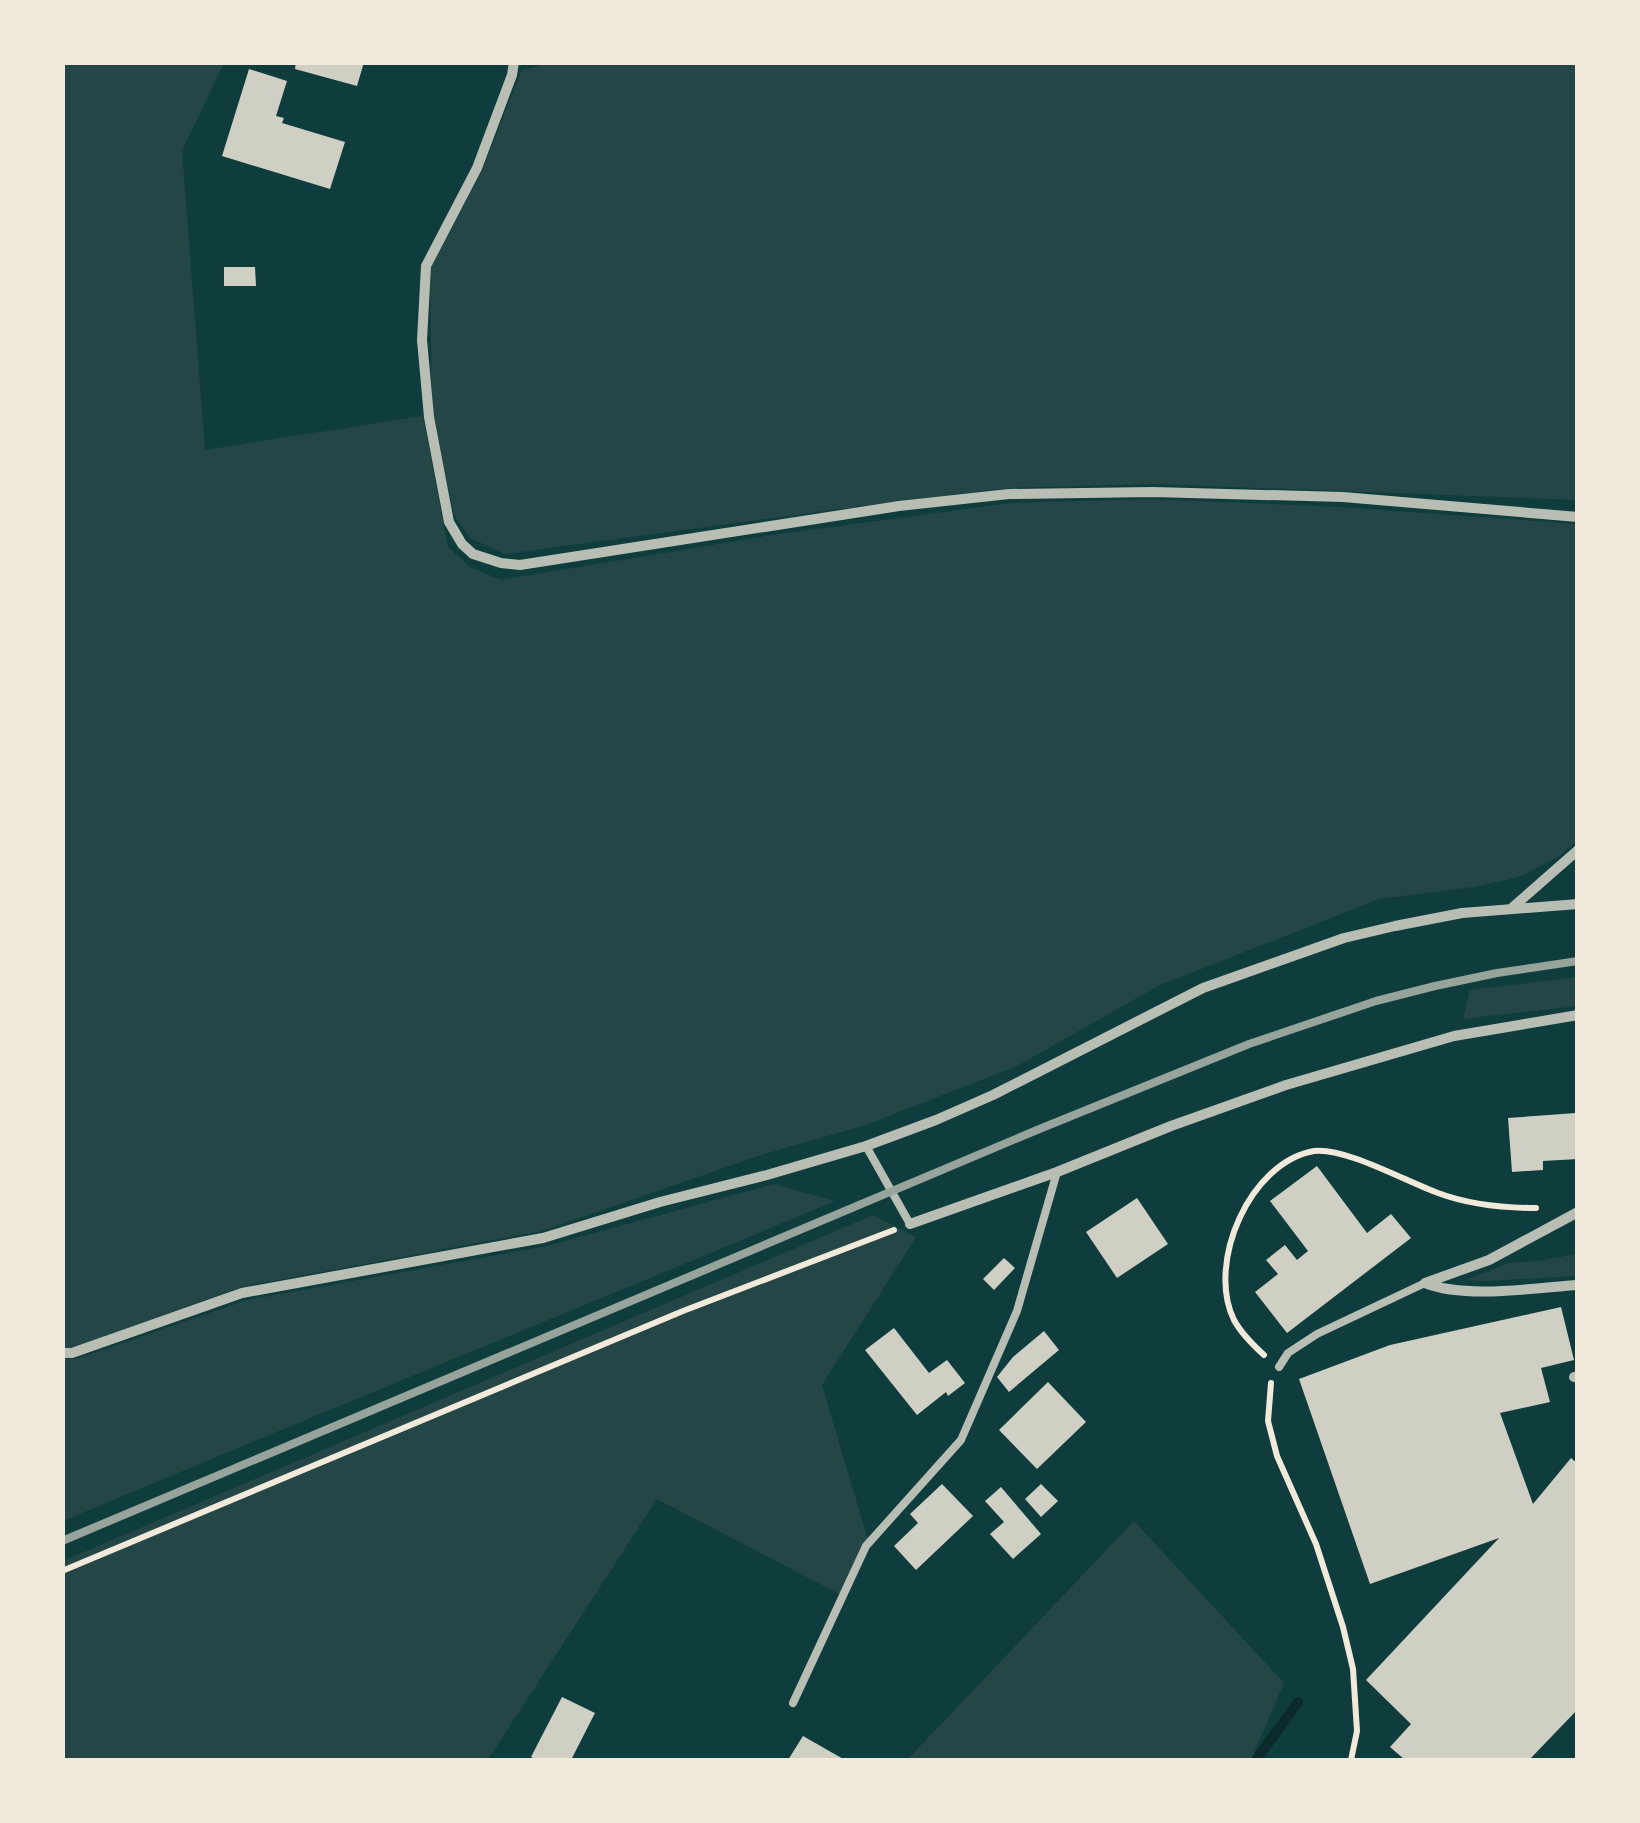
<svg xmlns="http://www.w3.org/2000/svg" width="1640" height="1823" font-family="Poppins,sans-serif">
<rect width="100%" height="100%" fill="#0f3d3e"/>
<g fill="#244646">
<polygon points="62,63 224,63 182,151 205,450 423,416 448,547 470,567 501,580 779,534 1010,503 1152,499 1340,507 1577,524 1577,841 1558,857 1519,877 1473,887 1379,899 1158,986 1017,1066 866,1125 764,1154 542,1231 241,1287 72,1348 63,1348"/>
<polygon points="551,63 1577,63 1577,500 1155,484 1010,488 899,501 505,554 470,538 454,515 432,417 430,269 480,175 522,70"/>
<polygon points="1577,977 1577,1006 1463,1019 1470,990"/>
<path d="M774 1184 835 1201C578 1309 319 1413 63 1521V1359H76L247 1300 547 1246Z"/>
<polygon points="873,1215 916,1237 822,1385 868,1540 841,1595 657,1499 489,1758 495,1760 63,1760 63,1561"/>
<polygon points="1577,1254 1577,1276 1485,1281 1467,1280 1508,1263 1538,1261"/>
<polygon points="1134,1521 1284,1683 1251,1760 907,1760"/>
</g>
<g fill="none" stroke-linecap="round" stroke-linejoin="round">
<polyline stroke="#0a2a2b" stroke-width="10" points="1256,1760 1298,1702"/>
</g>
<g fill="#cfcfc3">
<polygon points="296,62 364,62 357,86 295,69"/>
<polygon points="249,69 287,81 276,116 284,118 282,123 345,142 330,189 222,156"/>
<polygon points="224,267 255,267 256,286 224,286"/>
<polygon points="1576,1113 1578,1159 1543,1161 1543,1170 1512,1172 1508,1118"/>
<polygon points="1317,1166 1367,1233 1391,1214 1411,1238 1287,1333 1255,1292 1278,1274 1266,1260 1285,1245 1297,1260 1308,1251 1270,1201"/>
<polygon points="1137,1198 1168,1244 1117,1278 1086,1232"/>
<polygon points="1004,1258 1015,1268 994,1290 983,1279"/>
<polygon points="1561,1307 1574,1360 1541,1368 1550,1402 1500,1413 1533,1504 1571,1458 1578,1464 1578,1709 1529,1760 1405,1760 1390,1747 1411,1724 1366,1680 1499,1538 1370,1584 1299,1379 1390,1345"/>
<polygon points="894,1328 929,1373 947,1360 965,1383 948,1396 946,1392 917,1415 865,1350"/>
<polygon points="1044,1331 1059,1350 1009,1392 997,1377 1013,1357"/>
<polygon points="1048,1382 1086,1422 1037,1469 999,1430"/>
<polygon points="942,1484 973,1516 916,1570 894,1546 918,1523 910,1514"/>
<polygon points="1041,1484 1058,1501 1041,1517 1025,1499"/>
<polygon points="1001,1487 1041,1534 1013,1559 990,1534 1004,1522 985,1501"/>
<polygon points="562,1697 595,1713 571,1760 537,1760 531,1757"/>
<polygon points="803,1736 845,1760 788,1760"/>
</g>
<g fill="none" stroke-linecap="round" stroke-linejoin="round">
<g stroke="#f1e9da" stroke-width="6">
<path d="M1264 1355C1253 1345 1241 1333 1234 1320 1206 1263 1250 1162 1314 1151 1345 1147 1407 1182 1438 1193 1470 1205 1502 1208 1536 1208"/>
<polyline points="1271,1383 1268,1421 1277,1456 1316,1544 1343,1627 1353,1669 1357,1731 1351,1760"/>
<polyline points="62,1571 683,1311 894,1230"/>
</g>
<g stroke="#b8beb3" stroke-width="8">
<polyline points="866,1146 910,1224"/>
<polyline points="1279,1367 1288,1353 1317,1334 1425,1283"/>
<polyline points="793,1703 866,1546 961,1440 1017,1311 1057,1172"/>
</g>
<g stroke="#b8beb3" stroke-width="10">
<polyline points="514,62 512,75 477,168 426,266 422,340 429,417 449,522 462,544 473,554 501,563 520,565 899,506 1009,494 1153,492 1343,497 1578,517"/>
<polyline points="1513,907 1578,850"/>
<path d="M1578 1212 1489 1260 1425 1283C1465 1299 1534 1288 1578 1285"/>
<polyline points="910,1224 1057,1172 1171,1126 1286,1085 1454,1036 1578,1015"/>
<polyline points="62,1353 72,1353 242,1293 543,1238 660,1202 767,1175 866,1146 936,1120 993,1095 1203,988 1344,938 1395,926 1462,913 1578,904"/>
<polyline points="1574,1377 1578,1376"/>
</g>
<polyline stroke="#97a49c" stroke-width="8" points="62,1541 1037,1130 1249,1044 1376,1001 1435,986 1497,973 1578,961"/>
</g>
<rect width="1640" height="1823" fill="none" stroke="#f1e9da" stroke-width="130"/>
</svg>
